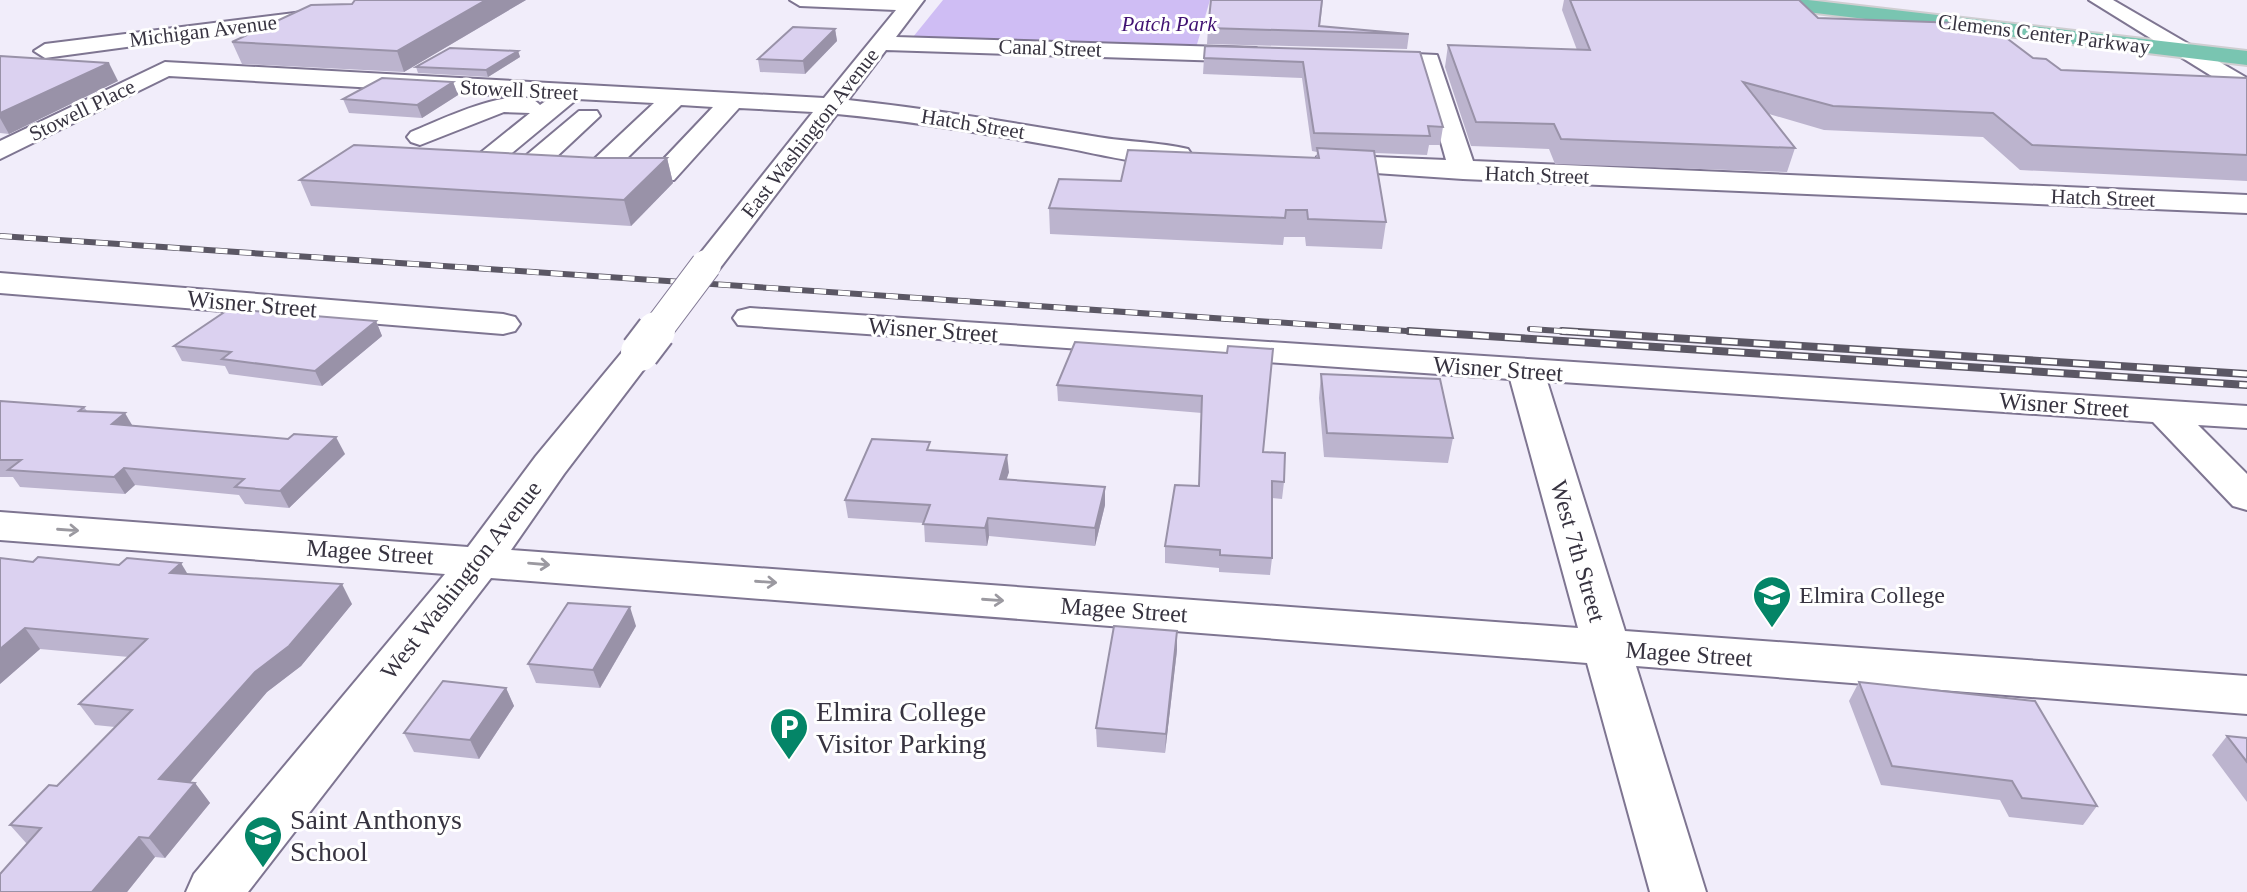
<svg xmlns="http://www.w3.org/2000/svg" width="2247" height="892" font-family="Georgia,serif">
<rect width="100%" height="100%" fill="#f1edfa"/>
<polygon fill="#cfbdf4" points="943,0 1210,0 1195,51 913,37"/>
<g fill="none" stroke-linecap="round" stroke-linejoin="round">
<defs>
<g id="minor">
<path d="M790 0H924L896 37 1256 48 1267 55 1256 62 886 50 848 100C932 109 1014 123 1098 137 1127 142 1159 142 1188 149L1192 155 1188 161C1152 170 1093 152 1055 146 983 133 911 121 837 114L717 272 706 274 695 272 691 265 813 112 739 108 674 180H621L609 175 598 179 474 170 470 164 474 158 530 113 504 112 420 145 411 142 407 137 411 132C436 122 520 80 540 105L550 98 169 76 0 159V141L165 62 824 98 896 10 800 6ZM577 99 654 103 591 162 553 160 600 116 597 111H579L523 158 507 157ZM681 105 713 107 657 166 621 164Z"/>
<polygon points="2089,0 2113,0 2247,78 2247,95 2239,93"/>
<polygon points="327,9 334,11 337,15 334,19 45,58 34,51 45,44"/>
<polygon points="1372,52 1437,55 1473,161 2247,195 2247,213 1463,179 1317,169 1313,163 1317,157 1326,155 1446,160 1420,67 1364,64 1361,59 1364,54"/>
<polygon points="0,273 503,314 515,317 520,324 515,331 503,334 0,293"/>
<polygon points="750,308 2247,406 2247,428 2198,425 2247,474 2247,510 2233,506 2153,422 1547,381 1625,631 2247,676 2247,714 1636,666 1706,892 1650,892 1587,663 491,578 248,892 186,892 194,874 445,574 0,540 0,512 468,547 536,456 628,345 640,342 652,345 657,352 564,474 511,550 1578,628 1510,379 738,325 733,318 738,311"/>
</g>
<polygon id="major" points="1747,0 1808,0 2247,51 2247,65 1757,6"/>
</defs>
<use href="#minor" stroke="#7e7591" stroke-width="4"/>
<use href="#major" stroke="#cfced1" stroke-width="4"/>
<use href="#minor" fill="#fff" fill-rule="evenodd"/>
<use href="#major" fill="#79c5b1" fill-rule="evenodd"/>
<defs>
<g id="rail-far1">
<polyline points="0,236 1436,333"/>
<polyline points="1530,329 1590,333"/>
</g>
<g id="rail">
<polyline points="1409,331 2247,385"/>
<polyline points="1562,331 2247,374"/>
</g>
</defs>
<use href="#rail-far1" stroke="#5b5764" stroke-width="6"/>
<use href="#rail" stroke="#5b5764" stroke-width="8"/>
<use href="#rail-far1" stroke="#fff" stroke-width="4.5" stroke-dasharray="12" stroke-linecap="butt"/>
<use href="#rail" stroke="#fff" stroke-width="5" stroke-dasharray="16" stroke-linecap="butt"/>
<defs>
<polyline id="minor-bridge-far1" points="655,333 706,265"/>
<polyline id="minor-bridge" points="640,352 656,331"/>
</defs>
<use href="#minor-bridge-far1" stroke="#7e7591" stroke-width="32" stroke-linecap="butt"/>
<use href="#minor-bridge" stroke="#7e7591" stroke-width="42" stroke-linecap="butt"/>
<use href="#minor-bridge-far1" stroke="#fff" stroke-width="30"/>
<use href="#minor-bridge" stroke="#fff" stroke-width="38"/>
</g>
<g fill="#bcb4ce">
<polygon points="526,0 404,72 242,64 232,42 352,4"/>
<polygon points="1323,0 1320,26 1409,34 1407,49 1207,44 1208,28"/>
<polygon points="1564,0 1799,0 1818,18 2033,58 2061,70 2247,78 2247,181 2020,170 1983,137 1824,130 1769,114 1795,148 1787,172 1555,164 1549,149 1471,146 1445,67 1448,45 1577,50 1562,10"/>
<polygon points="835,29 837,41 805,74 760,72 758,59"/>
<polygon points="518,51 520,57 488,77 418,73 416,67"/>
<polygon points="1420,52 1443,127 1440,145 1429,145 1427,155 1375,153 1386,222 1382,249 1306,246 1305,237 1284,237 1283,245 1050,234 1049,208 1121,181 1316,158 1317,152 1312,151 1302,78 1203,74 1204,58"/>
<polygon points="0,56 118,81 9,134 0,133"/>
<polygon points="453,82 458,95 422,118 349,113 343,99"/>
<polygon points="598,158 667,158 673,183 631,226 311,206 300,180"/>
<polygon points="376,321 382,336 322,386 229,374 225,366 182,361 174,346"/>
<polygon points="1227,353 1263,452 1284,482 1282,499 1272,498 1272,558 1270,575 1219,572 1219,568 1165,563 1165,546 1199,486 1202,413 1058,401 1057,385"/>
<polygon points="1321,374 1453,438 1448,463 1324,457 1319,398"/>
<polygon points="0,401 84,407 87,411 132,425 345,454 289,508 245,504 239,495 135,485 125,494 20,487 13,477 0,477"/>
<polygon points="931,451 1009,472 1006,479 1105,505 1095,546 989,536 987,546 925,542 924,523 848,518 845,500"/>
<polygon points="33,562 188,574 352,604 301,666 267,692 190,782 195,783 210,803 165,858 155,857 127,892 0,892 27,844 10,825 57,786 115,727 95,725 79,704 129,657 40,649 0,684"/>
<polygon points="636,626 600,688 536,683 528,664"/>
<polygon points="1177,650 1165,753 1097,747 1096,728"/>
<polygon points="1859,682 2097,806 2083,825 2009,817 2000,800 1881,785 1849,701"/>
<polygon points="506,688 514,706 479,759 414,752 404,733"/>
<polygon points="2227,736 2247,738 2247,802 2212,755"/>
</g>
<g fill="#9992a8">
<polygon points="486,0 526,0 404,72 397,51"/>
<polygon points="835,29 837,41 805,74 803,61"/>
<polygon points="518,51 520,57 488,77 486,70"/>
<polygon points="109,63 118,81 9,134 0,118 0,113"/>
<polygon points="453,82 458,95 422,118 417,105"/>
<polygon points="667,158 673,183 631,226 624,200"/>
<polygon points="376,321 382,336 322,386 315,371"/>
<polygon points="125,413 135,430 112,424"/>
<polygon points="336,437 345,454 289,508 280,491"/>
<polygon points="1007,455 1009,472 1001,497 1000,479"/>
<polygon points="124,468 135,485 125,494 114,477"/>
<polygon points="1105,487 1105,505 1095,546 1095,528"/>
<polygon points="988,518 989,536 987,546 985,528"/>
<polygon points="181,563 193,583 170,573"/>
<polygon points="342,584 352,604 301,666 267,692 175,800 159,779 255,672"/>
<polygon points="630,607 636,626 600,688 593,670"/>
<polygon points="25,628 40,649 0,684 0,649"/>
<polygon points="1177,631 1177,650 1165,753 1166,734"/>
<polygon points="506,688 514,706 479,759 470,740"/>
<polygon points="195,783 210,803 165,858 149,838"/>
<polygon points="139,837 155,857 127,892 92,892"/>
</g>
<g fill="#dbd1f0" stroke="#9992a8" stroke-width="2">
<polygon points="355,0 486,0 397,51 232,42 311,5 352,4"/>
<polygon points="1211,0 1322,0 1319,26 1409,34 1208,28"/>
<polygon points="1570,0 1799,0 1818,18 1988,24 2033,58 2046,59 2061,70 2247,78 2247,155 2032,145 1993,113 1833,106 1743,82 1795,148 1561,139 1554,124 1476,122 1448,45 1590,50"/>
<polygon points="793,27 835,29 803,61 758,59"/>
<polygon points="1205,46 1420,52 1443,127 1428,126 1430,136 1314,133 1303,62 1204,58"/>
<polygon points="450,48 518,51 486,70 416,67"/>
<polygon points="0,56 109,63 0,113"/>
<polygon points="382,78 453,82 417,105 343,99"/>
<polygon points="354,145 598,158 667,158 624,200 300,180"/>
<polygon points="1317,148 1374,151 1386,222 1308,219 1307,210 1286,210 1285,218 1049,208 1059,179 1121,181 1128,150 1319,158"/>
<polygon points="229,309 376,321 315,371 222,359 231,352 174,346"/>
<polygon points="1075,342 1227,353 1228,346 1273,349 1263,452 1285,453 1284,482 1272,481 1272,558 1220,555 1220,550 1165,546 1175,485 1199,486 1202,396 1057,385"/>
<polygon points="1321,374 1440,379 1453,438 1327,433"/>
<polygon points="0,401 84,407 79,411 125,413 112,424 288,439 294,434 336,437 280,491 235,487 244,479 124,468 114,477 8,470 21,460 0,460"/>
<polygon points="872,439 930,442 927,450 1007,455 1000,479 1105,487 1095,528 988,518 985,528 923,524 930,505 845,500"/>
<polygon points="38,557 119,565 127,558 181,563 170,573 342,584 289,646 255,672 159,779 195,783 149,838 139,837 92,892 0,892 0,874 41,828 10,825 49,785 57,786 132,710 79,704 147,639 25,628 0,649 0,558 33,562"/>
<polygon points="568,603 630,607 593,670 528,664"/>
<polygon points="1114,626 1177,631 1166,734 1096,728"/>
<polygon points="443,681 506,688 470,740 404,733"/>
<polygon points="1859,682 2035,701 2097,806 2022,798 2012,781 1892,766"/>
<polygon points="2227,736 2247,738 2247,762"/>
</g>
<defs><path id="oneway-shaft" d="M-6 0H5M1.5-3L5.5 0L1.5 3" fill="none" stroke-width="1.6" stroke-linecap="round" stroke-linejoin="round" transform="scale(1.75)"/></defs>
<g stroke="#9b99a0">
<use href="#oneway-shaft" transform="translate(68 530) rotate(4)"/>
<use href="#oneway-shaft" transform="translate(539 564) rotate(5)"/>
<use href="#oneway-shaft" transform="translate(766 582) rotate(4)"/>
<use href="#oneway-shaft" transform="translate(993 600) rotate(4)"/>
</g>
<defs>
<symbol id="university-pin" viewBox="-11 -11 22 30"><path d="M0 17L-7.5 6A9.5 9.5 0 1 1 7.5 6Z" fill="#048567" stroke="#fff"/><path d="M0-5L7-2L0 1L-7-2ZM-4 1L0 2.5L4 1V4Q0 6-4 4Z" fill="#fff"/></symbol>
<symbol id="parking-pin" viewBox="-11 -11 22 30"><path d="M0 17L-7.5 6A9.5 9.5 0 1 1 7.5 6Z" fill="#048567" stroke="#fff"/><path d="M-3.5-5.5H1a3.5 3.5 0 0 1 0 7H-1V5.5H-3.5ZM-1-3.4V-.6H.8a1.4 1.4 0 0 0 0-2.8Z" fill="#fff"/></symbol>
<symbol id="school-pin" viewBox="-11 -11 22 30"><path d="M0 17L-7.5 6A9.5 9.5 0 1 1 7.5 6Z" fill="#048567" stroke="#fff"/><path d="M0-5L7-2L0 1L-7-2ZM-4 1L0 2.5L4 1V4Q0 6-4 4Z" fill="#fff"/></symbol>
</defs>
<g fill-rule="evenodd">
<use href="#university-pin" x="1750" y="573" width="44" height="60"/>
<use href="#parking-pin" x="767" y="705" width="44" height="60"/>
<use href="#school-pin" x="241" y="813" width="44" height="60"/>
</g>
<g text-anchor="middle" stroke-width="6" stroke-linejoin="round" paint-order="stroke">
<g font-size="21" font-style="italic" fill="#411272" stroke="#fff">
<text x="1169" y="31">Patch Park</text>
</g>
<g font-size="21" fill="#373340" stroke="#fff">
<text transform="translate(203 31) rotate(-7)" y="7">Michigan Avenue</text>
<text transform="translate(2044 34) rotate(7)" y="7">Clemens Center Parkway</text>
<text transform="translate(1050 48) rotate(2)" y="7">Canal Street</text>
<text transform="translate(519 90) rotate(3)" y="7">Stowell Street</text>
<text transform="translate(82 110) rotate(-26)" y="7">Stowell Place</text>
<text transform="translate(973 124) rotate(9)" y="7">Hatch Street</text>
<text transform="translate(810 133) rotate(-52)" y="7">East Washington Avenue</text>
<text transform="translate(1537 175) rotate(2)" y="7">Hatch Street</text>
<text transform="translate(2103 198) rotate(2)" y="7">Hatch Street</text>
</g>
<g font-size="24" fill="#373340" stroke="#fff">
<text transform="translate(252 304) rotate(5)" y="8">Wisner Street</text>
<text transform="translate(933 330) rotate(4)" y="8">Wisner Street</text>
<text transform="translate(1498 369) rotate(4)" y="8">Wisner Street</text>
<text transform="translate(2064 405) rotate(4)" y="8">Wisner Street</text>
<text transform="translate(1578 551) rotate(74)" y="8">West 7th Street</text>
<text transform="translate(370 552) rotate(4)" y="8">Magee Street</text>
<text transform="translate(461 580) rotate(-52)" y="8">West Washington Avenue</text>
<text transform="translate(1124 610) rotate(4)" y="8">Magee Street</text>
<text transform="translate(1689 654) rotate(4)" y="8">Magee Street</text>
</g>
<g font-size="24" fill="#373340" stroke="#fff" text-anchor="start">
<text x="1799" y="603">Elmira College</text>
</g>
<g font-size="28" fill="#373340" stroke="#fff" text-anchor="start">
<text x="816" y="721">Elmira College<tspan x="816" dy="32">Visitor Parking</tspan></text>
<text x="290" y="829">Saint Anthonys<tspan x="290" dy="32">School</tspan></text>
</g>
</g>
</svg>
